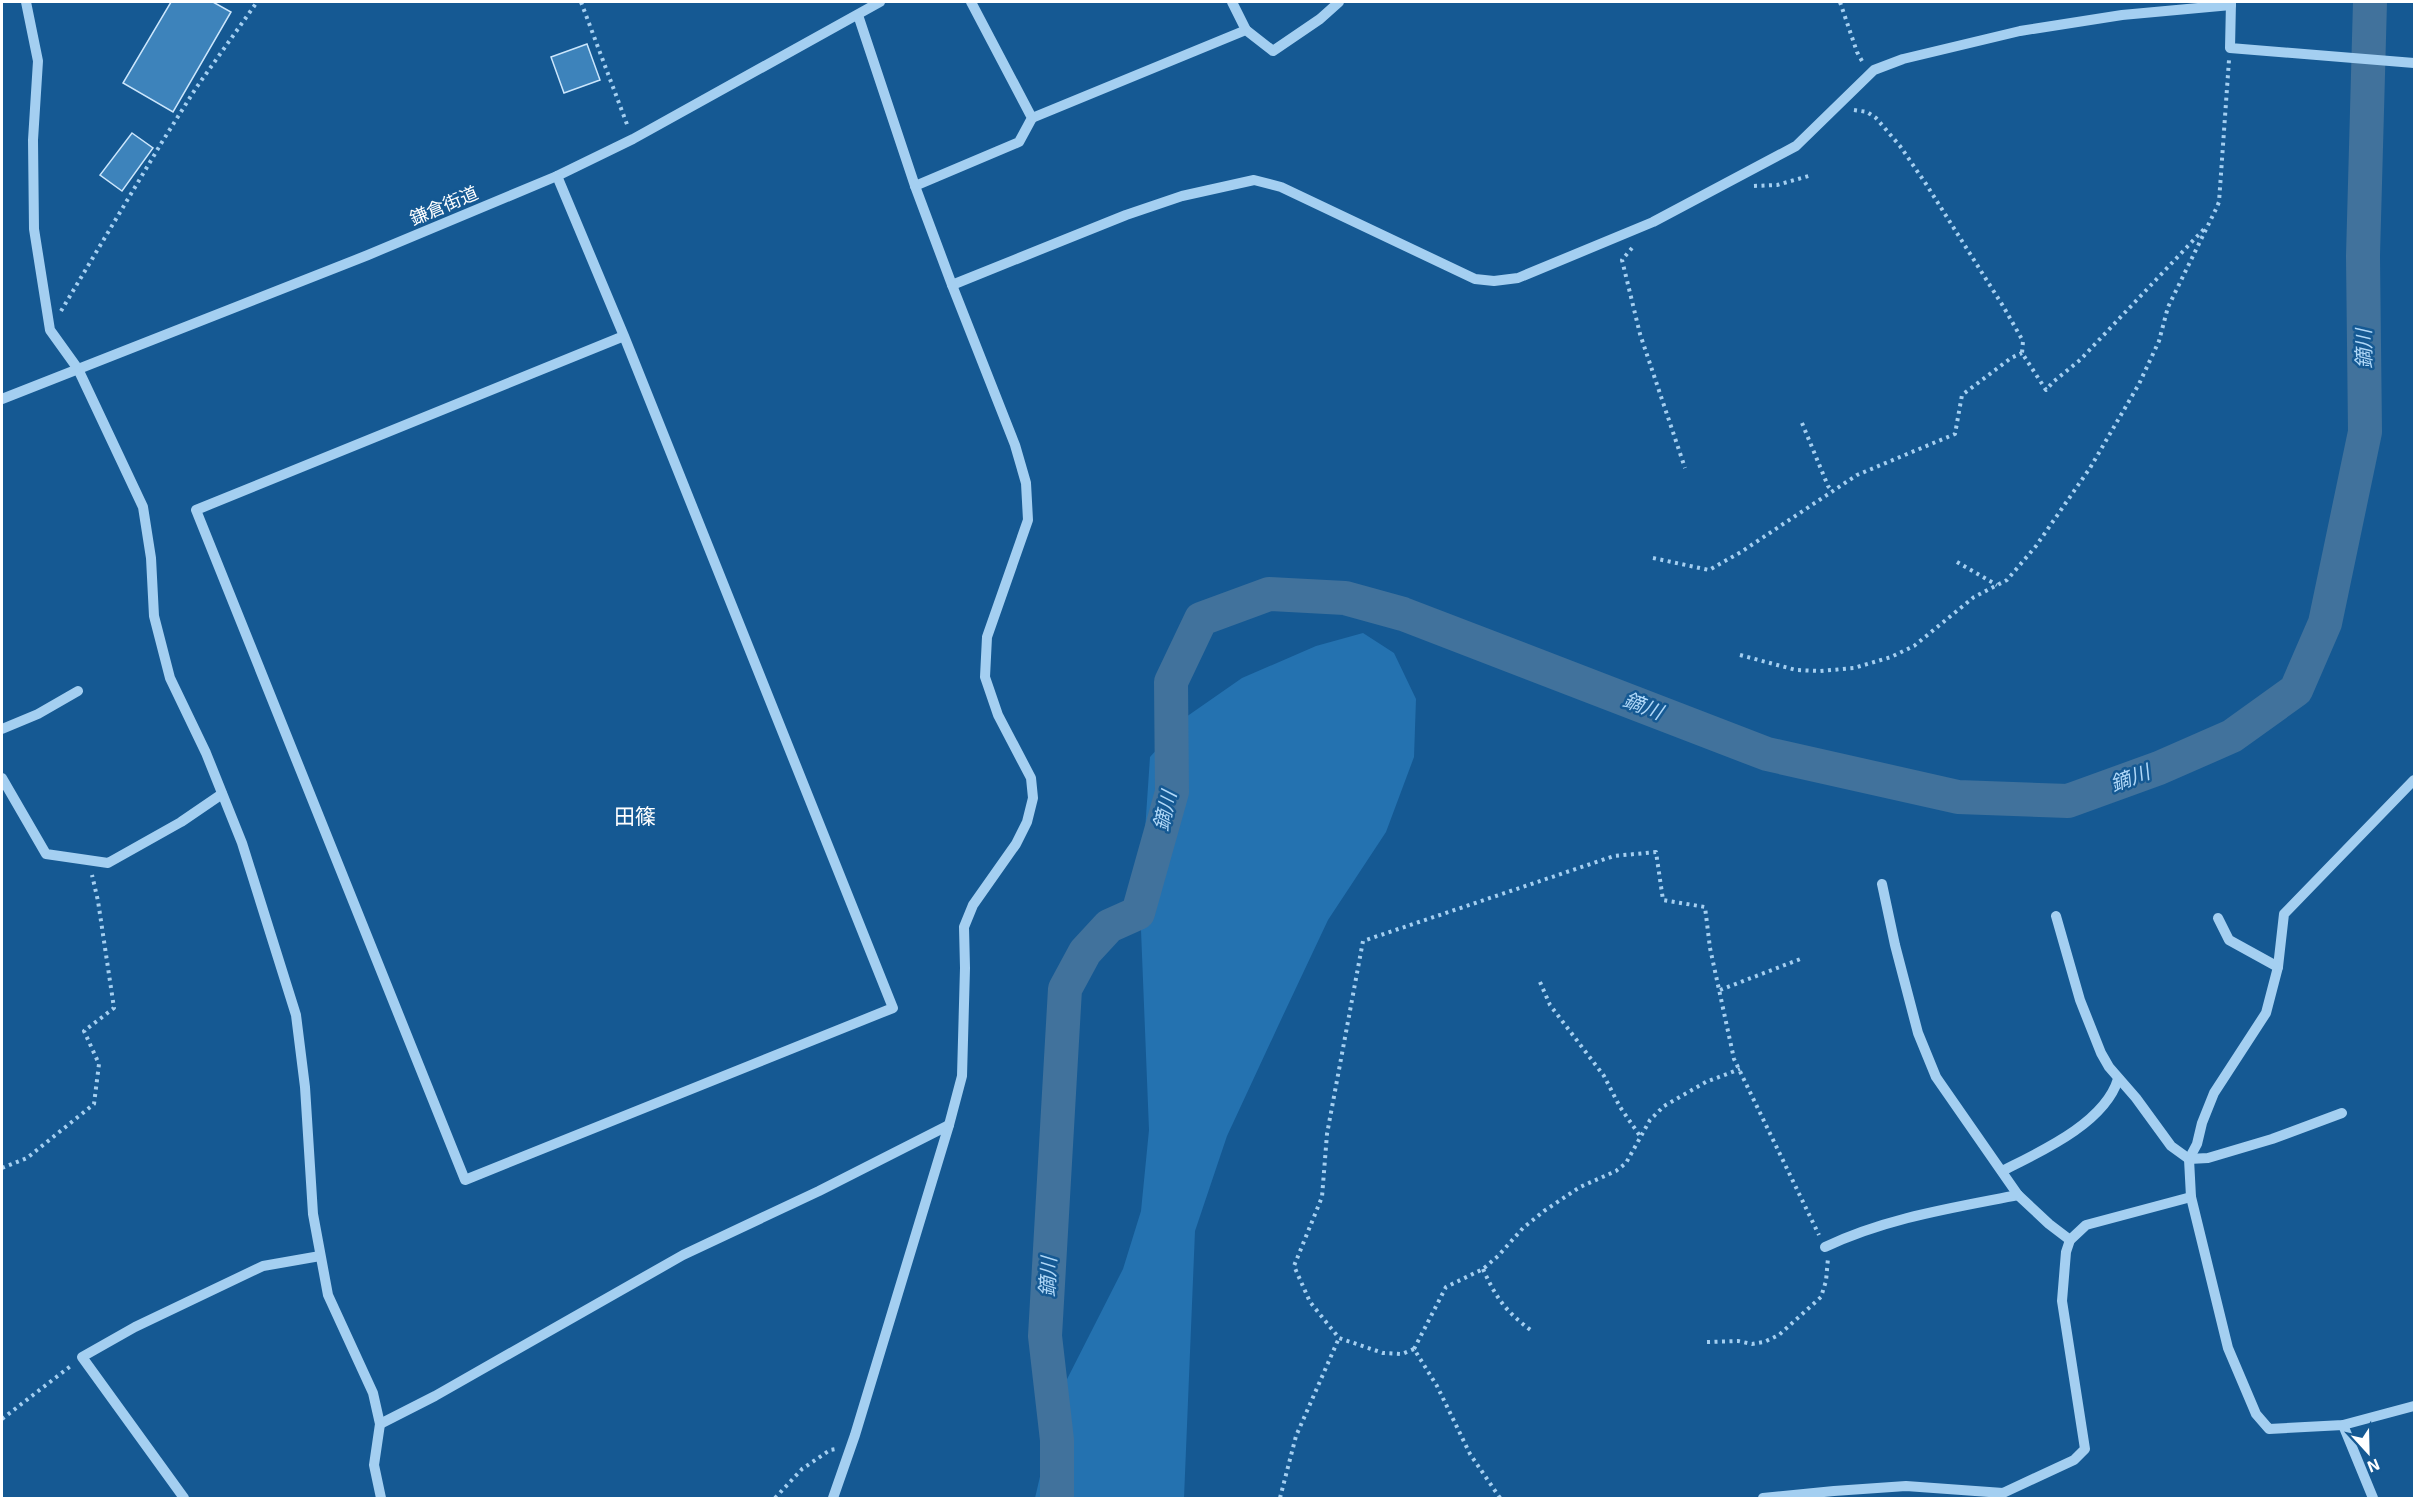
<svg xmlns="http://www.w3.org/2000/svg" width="2416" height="1500" font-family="'Exo 2','Noto Sans JP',sans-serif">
<rect width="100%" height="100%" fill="#155993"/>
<polygon fill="#2472b0" points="1363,633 1394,653 1416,699 1414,757 1386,832 1328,920 1279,1024 1227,1136 1195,1231 1184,1498 1035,1498 1059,1395 1123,1269 1141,1211 1149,1130 1140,905 1150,757 1186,717 1242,678 1316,646"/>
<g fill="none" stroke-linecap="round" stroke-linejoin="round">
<polyline stroke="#41729c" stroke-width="34" points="1057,1498 1057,1440 1045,1336 1065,989 1085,952 1109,926 1138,913 1172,792 1171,682 1201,619 1269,594 1345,598 1403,614 1767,754 1958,797 2068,801 2159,768 2232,736 2296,690 2325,623 2365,432 2363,256 2370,2"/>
</g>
<g fill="#3d83bb" stroke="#cbe6fc" stroke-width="1.5">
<polygon points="171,2 213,2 231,12 173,112 123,83"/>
<polygon points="587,44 600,80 564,93 551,57"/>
<polygon points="132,133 153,148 122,191 100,175"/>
</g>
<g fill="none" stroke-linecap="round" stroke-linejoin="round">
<g stroke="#a4cff1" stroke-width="4" stroke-dasharray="3 4.5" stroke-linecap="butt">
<polyline points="581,2 628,127"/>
<polyline points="1840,2 1857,52 1862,61"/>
<polyline points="1854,110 1867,112 1876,118 1900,146 1926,184 2003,306 2023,341 2022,353 2046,390 2053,382 2080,360 2205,228"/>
<polyline points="1754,186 1777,185 1812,175"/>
<polyline points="1632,248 1622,260 1640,334 1685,468"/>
<polyline points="61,311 162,142 196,88 257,2"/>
<polyline points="1802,423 1828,486 1832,491"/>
<polyline points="1653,558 1709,570 1741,552 1857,475 1955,434 1962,395 2011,358 2022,353"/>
<polyline points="1957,562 1997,585"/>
<polyline points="1740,655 1796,670 1820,671 1854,668 1891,657 1914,646 1974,597 2007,580 2036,546 2090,468 2139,384 2159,341 2168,307 2216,209 2219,202 2229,60"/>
<polyline points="1540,982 1550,1005 1604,1076 1620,1107 1640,1136"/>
<polyline points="1720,990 1803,958"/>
<polyline points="2,1168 27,1158 94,1104 99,1064 84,1031 114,1008 98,901 92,875"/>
<path d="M1483 1269C1496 1298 1506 1312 1532 1331"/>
<polyline points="1707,1342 1738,1341 1752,1344 1764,1342 1779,1335 1821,1297 1826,1281 1828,1258"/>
<polyline points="1414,1349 1446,1287 1483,1269 1498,1256 1523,1228 1544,1211 1580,1187 1616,1171 1626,1163 1650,1120 1664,1106 1706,1082 1740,1069"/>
<polyline points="2,1419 72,1365"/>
<polyline points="775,1498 802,1469 830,1450 836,1449"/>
<polyline points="1280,1498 1296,1436 1339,1338"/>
<polyline points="1500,1498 1470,1454 1437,1386 1414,1349 1402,1354 1383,1353 1339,1338 1310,1302 1294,1266 1322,1197 1327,1134 1363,941 1614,856 1656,852 1663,900 1705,907 1710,948 1734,1059 1819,1235"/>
</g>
<g stroke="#a4cff1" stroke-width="10">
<polyline points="26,2 38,61 33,140 34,229 50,330 78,369 143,507 151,558 154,616 170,678 206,753 242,843 296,1015 305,1087 313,1214 328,1295 373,1393 380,1424 374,1465 381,1498"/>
<polyline points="1232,2 1246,30"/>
<polyline points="2231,2 2230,48 2414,63"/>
<polyline points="1032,118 1246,30 1273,51 1320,19 1339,2"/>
<polyline points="557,176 624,336 893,1008 465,1180 196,510 624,336"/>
<polyline points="915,186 1019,142 1032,118 971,2"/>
<polyline points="952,285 1126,215 1182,196 1254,180 1281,187 1475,279 1494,281 1518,278 1653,222 1796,146 1874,70 1903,59 2020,31 2122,15 2231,5"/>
<polyline points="2,399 368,255 557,176 633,139 880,2"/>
<polyline points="2,729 38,714 78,691"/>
<polyline points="2,778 46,854 108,863 181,822 222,794"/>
<polyline points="2414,780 2284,914 2278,967 2266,1013 2214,1093 2202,1123 2197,1144 2189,1159 2191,1197 2228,1348 2256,1414 2269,1429 2343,1425 2414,1406"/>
<polyline points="1882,884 1895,945 1918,1033 1936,1077 2018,1195 2049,1224 2070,1240"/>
<polyline points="2056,916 2080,1000 2101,1053 2109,1067 2136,1098 2171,1146 2189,1159 2208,1158 2272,1139 2342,1113"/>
<polyline points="2218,918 2229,940 2278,967"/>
<path d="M2002 1171C2040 1152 2105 1123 2118 1079"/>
<path d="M1825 1247C1886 1218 1952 1208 2018 1195"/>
<polyline points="380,1424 435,1396 683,1255 819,1191 949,1125"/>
<polyline points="2343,1425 2373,1498"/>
<polyline points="184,1498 82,1357 135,1327 263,1266 320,1256"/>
<polyline points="833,1498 855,1435 949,1125 962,1076 965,968 964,927 973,905 1016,844 1027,822 1033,798 1031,778 998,715 985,677 987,637 1028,520 1026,483 1015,445 952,285 915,186 858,15"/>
<polyline points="1763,1498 1834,1491 1906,1486 2003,1493 2074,1460 2085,1449 2062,1301 2066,1252 2070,1240 2086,1225 2191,1197"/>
</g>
</g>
<g text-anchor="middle" stroke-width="5" stroke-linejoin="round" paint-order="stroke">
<g font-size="18" fill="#fff" stroke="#155993">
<text transform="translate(444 206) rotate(-23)" y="6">鎌倉街道</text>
</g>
<g font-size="20" font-style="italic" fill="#b0d8f8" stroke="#155993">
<text transform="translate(2364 349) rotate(-91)" y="7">鏑川</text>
<text transform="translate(1643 706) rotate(21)" y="7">鏑川</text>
<text transform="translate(2130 778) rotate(-20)" y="7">鏑川</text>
<text transform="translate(1165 811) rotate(-77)" y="7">鏑川</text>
<text transform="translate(1048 1277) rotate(-87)" y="7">鏑川</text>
</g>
<g font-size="21" fill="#fff" stroke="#155993">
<text x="635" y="824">田篠</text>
</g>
</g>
<rect width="2416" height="1500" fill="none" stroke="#ffffff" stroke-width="6"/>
<g transform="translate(2368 1452) rotate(158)" stroke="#155993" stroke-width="4.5" paint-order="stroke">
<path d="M0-4.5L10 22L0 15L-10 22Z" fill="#ffffff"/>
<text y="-9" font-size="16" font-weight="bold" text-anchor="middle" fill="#ffffff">N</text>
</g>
</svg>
